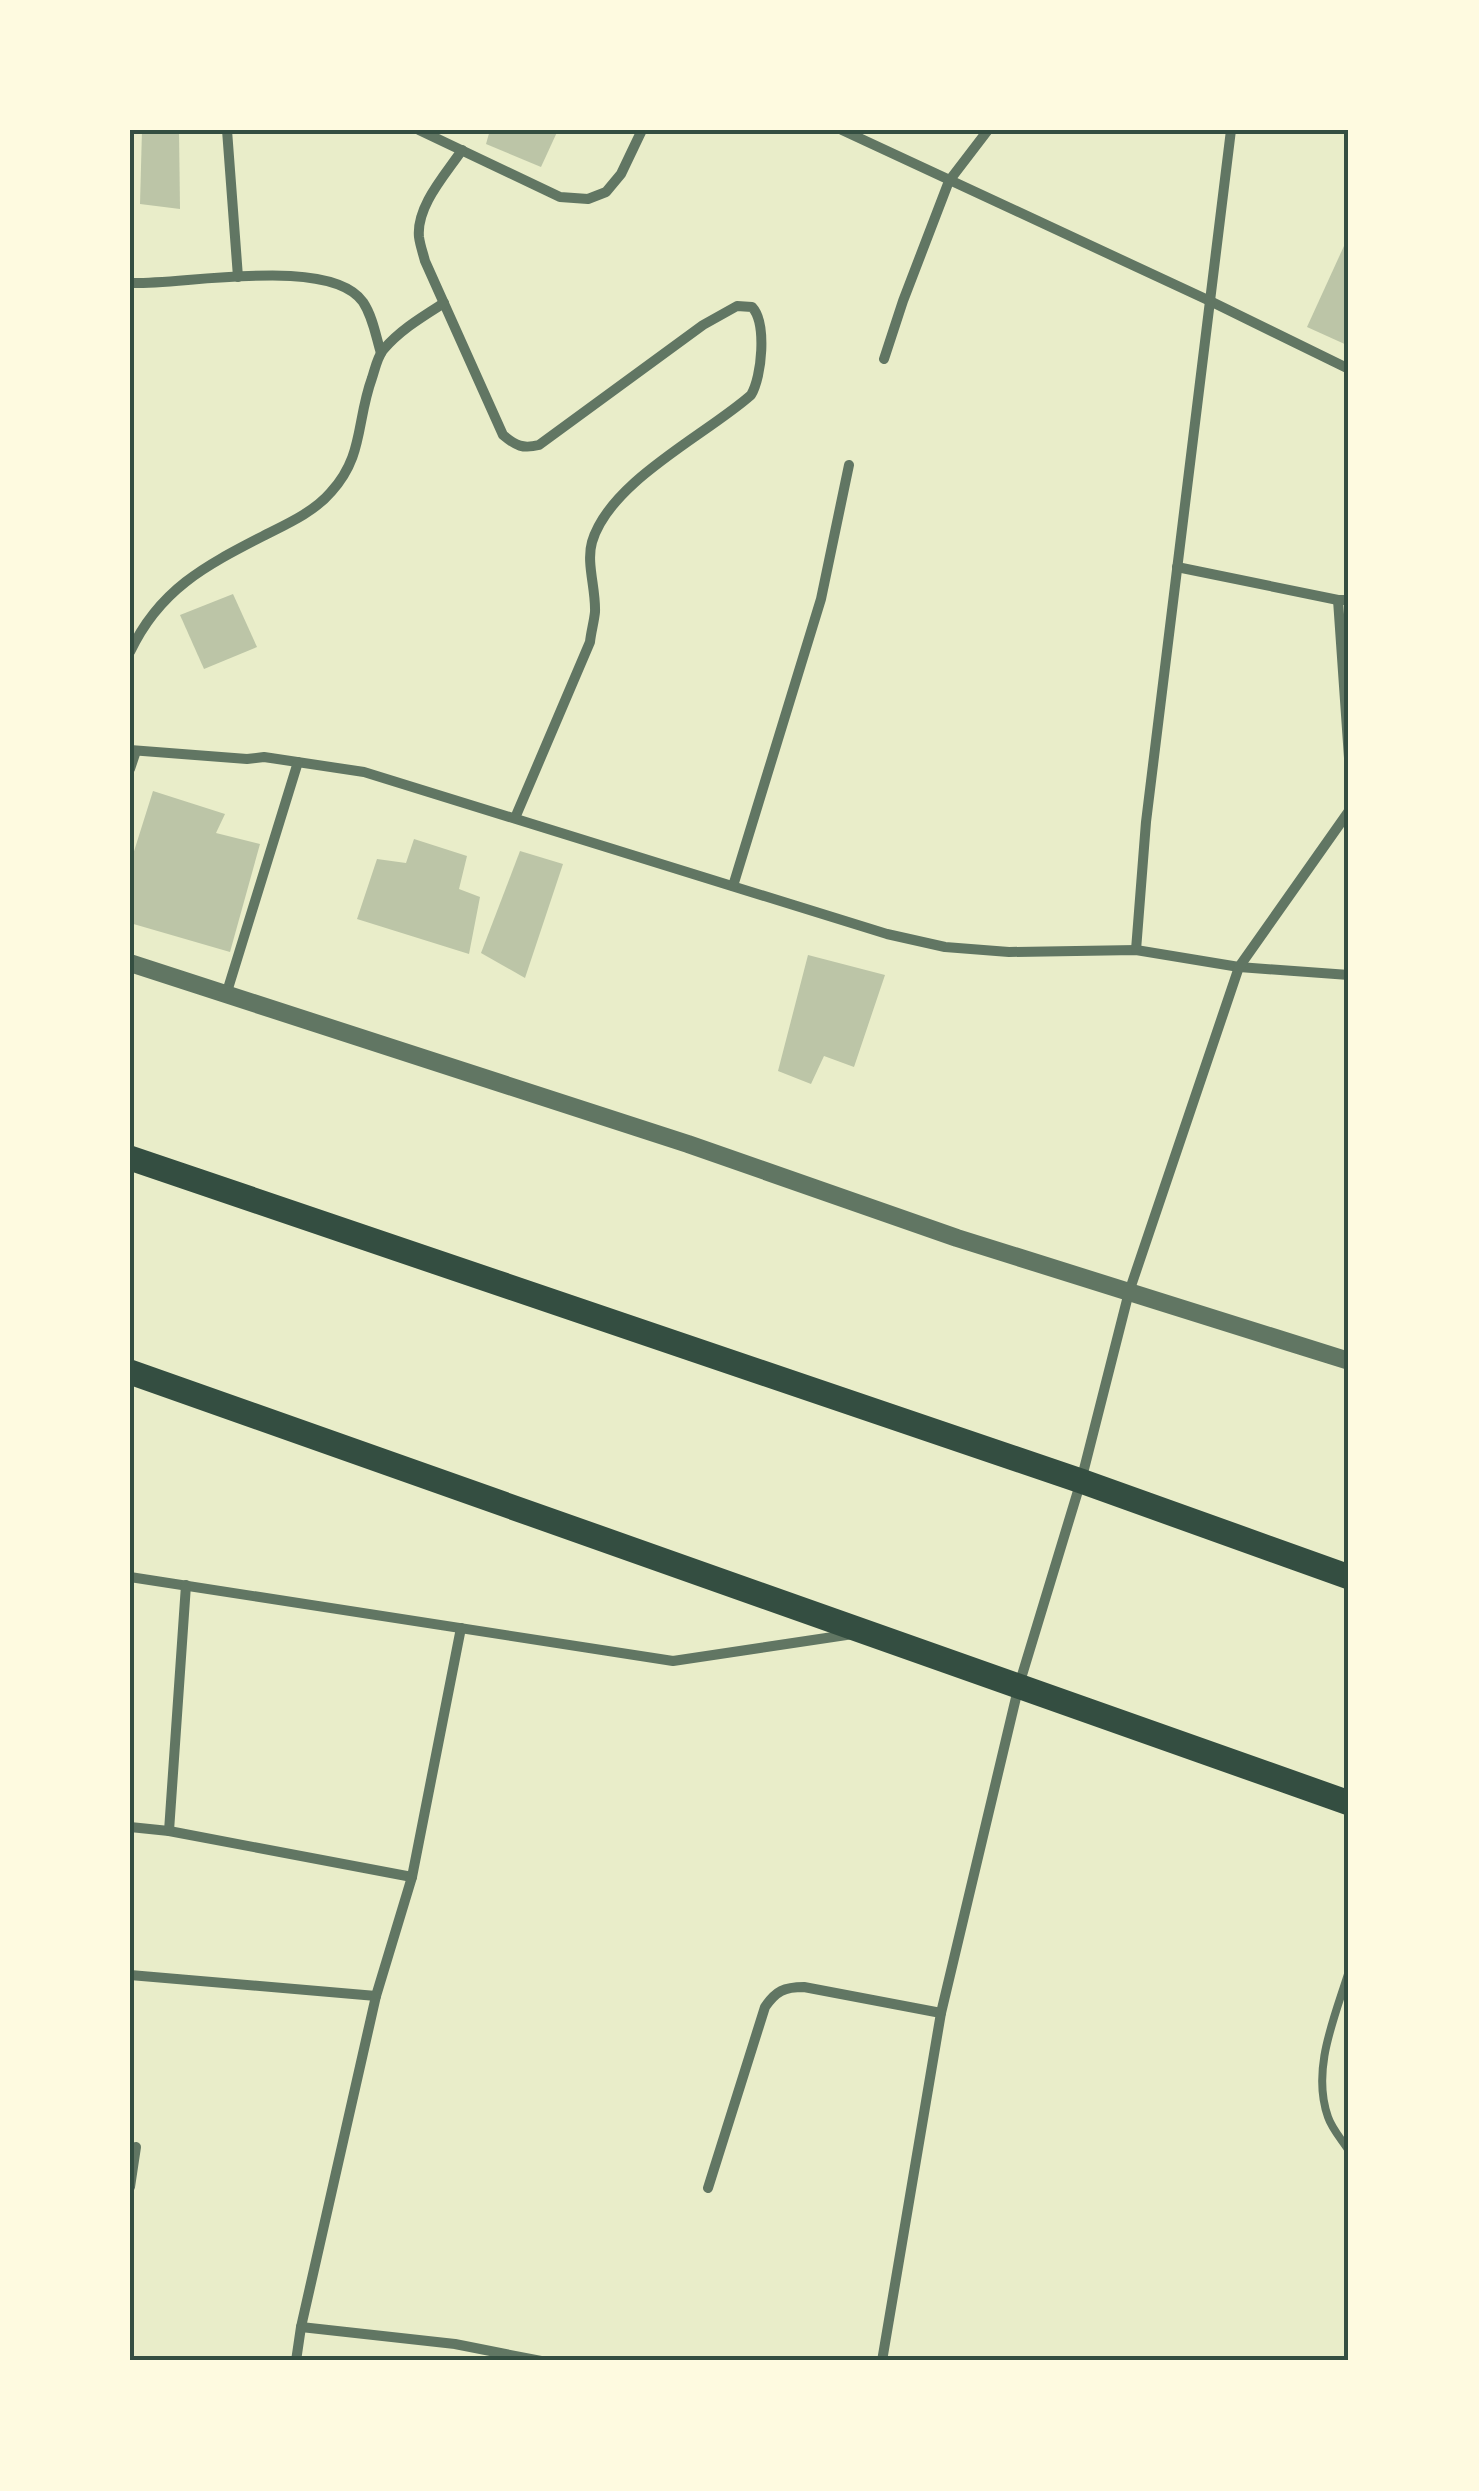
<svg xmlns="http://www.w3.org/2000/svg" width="1479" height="2491" font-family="'Exo 2',sans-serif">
<rect width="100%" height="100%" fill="#e9edc9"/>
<g fill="#bcc5a7">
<polygon points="142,130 179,130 180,209 140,204"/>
<polygon points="490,130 558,130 541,167 486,144"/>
<polygon points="1349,235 1349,346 1307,327"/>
<polygon points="233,594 257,647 204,669 180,615"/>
<polygon points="153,791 225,814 216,833 260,844 230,952 130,923 130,864"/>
<polygon points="414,839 467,856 459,889 480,897 469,954 357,919 377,859 406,863"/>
<polygon points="520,851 563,864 525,978 481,953"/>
<polygon points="808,955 885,975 854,1067 824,1056 811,1084 778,1071"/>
</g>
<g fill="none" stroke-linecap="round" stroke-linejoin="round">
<path stroke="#617663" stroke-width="8" d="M1349 1971C1335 2017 1311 2069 1328 2117 1332 2129 1342 2140 1349 2151"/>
<g stroke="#617663" stroke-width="10">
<polyline points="227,130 238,277"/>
<polyline points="419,130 560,197 588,199 606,192 621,174 642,130"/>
<polyline points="842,130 1210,301 1349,369"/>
<path d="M462 150C446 174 416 206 419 237 420 245 423 253 425 261L503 435C516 446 523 449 539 445L703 325 737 306 752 307C767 323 762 377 751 395 706 435 610 481 592 542 586 563 596 589 595 612 594 622 591 632 590 642L515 818"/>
<path d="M130 283C183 285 330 255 363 302 373 317 376 337 381 353"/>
<polyline points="884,359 903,301 949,181 988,130"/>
<polyline points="1177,567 1338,600 1349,600"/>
<polyline points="1338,600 1349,758"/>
<path d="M130 652C160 588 207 565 267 534 289 523 315 511 331 492 364 456 356 422 372 378 375 369 377 358 383 350 400 330 422 317 444 303"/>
<polyline points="130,750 247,759 264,757 364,772 887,934 945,947 1009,952 1136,950 1239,967 1349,975"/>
<polyline points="130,769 136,751"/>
<polyline points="733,886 821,599 849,465"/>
<polyline points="1136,950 1146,822 1231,130"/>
<polyline points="226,995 298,762"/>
<polyline points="130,1577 673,1661 853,1634"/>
<polyline points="130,1827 169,1831 412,1877"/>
<polyline points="169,1831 186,1585"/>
<polyline points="130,1975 376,1996"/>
<polyline points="130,2187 136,2147"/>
<path d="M708 2188 765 2007C776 1991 784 1987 804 1987L941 2013"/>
<polyline points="301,2327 455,2344 541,2361"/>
<polyline points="296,2361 301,2327 376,1996 412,1877 461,1628"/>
<polyline points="882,2361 941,2013 1019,1685 1081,1481 1129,1292 1239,967 1349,811"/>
</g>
<polyline stroke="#617663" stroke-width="18" points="130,963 688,1144 957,1238 1349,1361"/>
<g stroke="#344e41" stroke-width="25">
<polyline points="130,1158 1081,1481 1349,1577"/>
<polyline points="130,1372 1349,1803"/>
</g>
</g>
<rect width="1479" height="2491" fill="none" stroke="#fefae0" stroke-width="265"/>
<rect x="132" y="132" width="1214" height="2226" fill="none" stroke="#344e41" stroke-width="4"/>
</svg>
